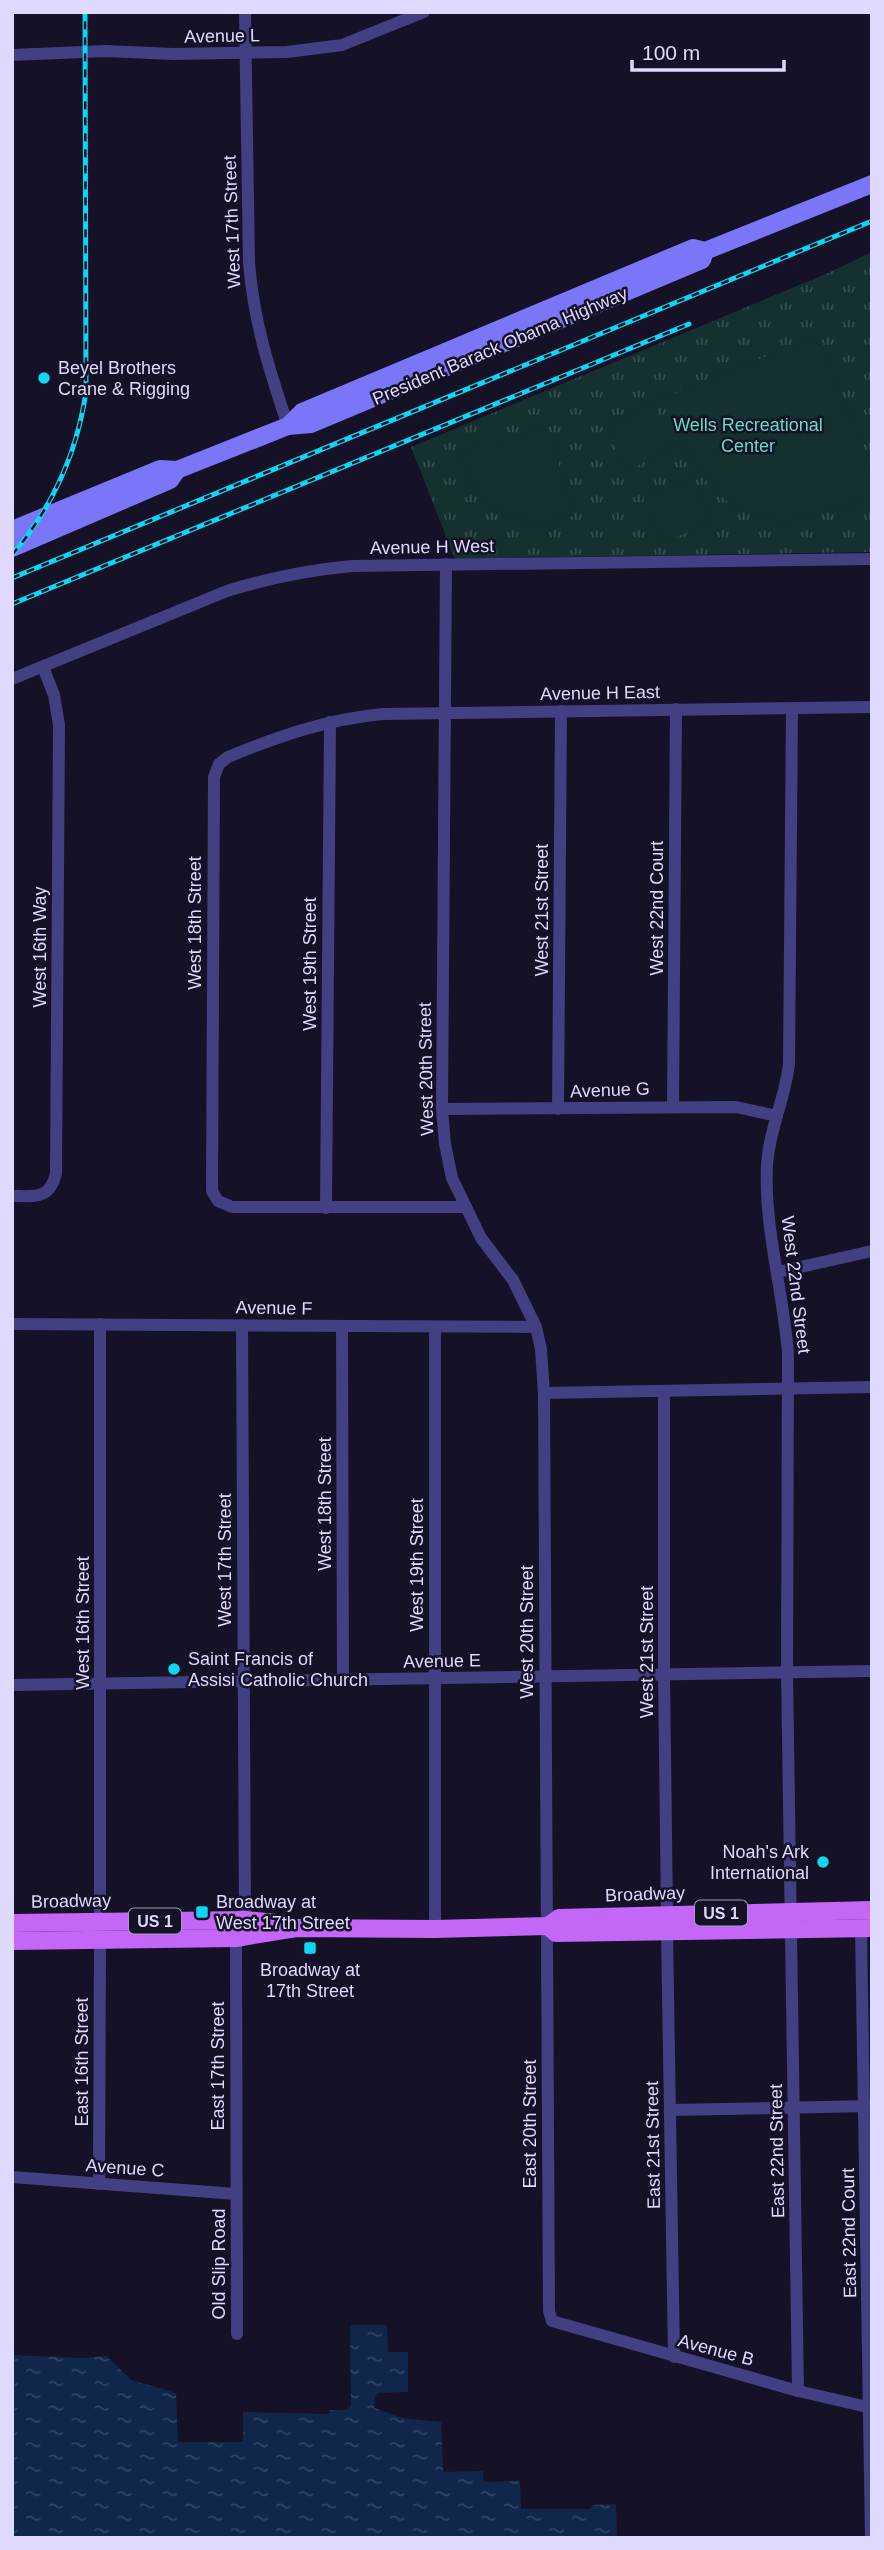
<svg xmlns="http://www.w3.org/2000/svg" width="884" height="2550" font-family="Helvetica,sans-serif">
<defs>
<pattern id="grass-tufts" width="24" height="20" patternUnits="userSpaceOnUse" patternTransform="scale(1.75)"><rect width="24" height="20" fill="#143130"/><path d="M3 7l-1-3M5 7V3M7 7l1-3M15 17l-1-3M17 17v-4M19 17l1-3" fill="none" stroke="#364e4f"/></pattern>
<pattern id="water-ripples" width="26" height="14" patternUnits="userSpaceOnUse" patternTransform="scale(1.75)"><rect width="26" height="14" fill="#11264b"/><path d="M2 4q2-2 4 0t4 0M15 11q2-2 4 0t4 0" fill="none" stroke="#334566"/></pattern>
</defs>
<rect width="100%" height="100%" fill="#151127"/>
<polygon fill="url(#grass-tufts)" points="872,252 872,552 455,559 411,447 828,273"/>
<g fill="#143130">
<path d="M809 339 822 346 872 472V497C845 506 817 517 788 521 782 522 774 520 767 519 710 511 684 444 660 399Z"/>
<polygon points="652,402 675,444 628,471 604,428"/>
<path d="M538 430 550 433 573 516C564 518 555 521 546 522 522 524 491 512 477 492 468 480 463 465 459 452Z"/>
<polygon points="694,477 712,522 662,543 643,498"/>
</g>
<polygon fill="url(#water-ripples)" points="350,2325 387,2325 388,2352 408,2352 408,2392 378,2393 375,2397 374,2408 403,2418 441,2422 443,2472 483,2471 484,2482 520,2481 521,2509 591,2509 592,2505 616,2504 617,2538 12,2538 12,2355 82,2358 107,2356 131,2380 176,2393 178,2442 243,2442 243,2412 329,2414 329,2410 347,2410 351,2405"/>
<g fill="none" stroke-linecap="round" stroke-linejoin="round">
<g stroke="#433f83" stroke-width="12">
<path d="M245 12 249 263C254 323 269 369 288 426"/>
<polyline points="12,55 106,51 173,54 287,52 342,45 424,12"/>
<polyline points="446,564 442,1109 445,1144 452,1178 481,1238 513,1280 536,1327 541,1349 544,1393 549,2311 552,2321 798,2391 872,2408"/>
<path d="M12 679 227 591C269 578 309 570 352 566L872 559"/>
<path d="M792 708 789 1064C785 1099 769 1130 767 1165 764 1228 783 1290 788 1353L787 1673 798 2391"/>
<polyline points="673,1106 676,709"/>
<polyline points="442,1109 736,1107 777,1116"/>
<polyline points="558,1109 561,711"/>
<path d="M12 1196C35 1196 50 1200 56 1173L59 725 54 695 43 667"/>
<path d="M466 1207H232L218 1201 212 1191 214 777 219 764 228 757C279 736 328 719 383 714L872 707"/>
<polyline points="326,1208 330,722"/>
<polyline points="778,1272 872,1251"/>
<polyline points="12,1324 536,1327"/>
<polyline points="100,1324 100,1922"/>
<polyline points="242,1325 245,1920"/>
<polyline points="342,1326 343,1681"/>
<polyline points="435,1327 435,1929"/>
<polyline points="664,1391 664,1675 667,1914"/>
<polyline points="544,1393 872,1387"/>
<polyline points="12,1685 872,1671"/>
<polyline points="861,1929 871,2538"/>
<polyline points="667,1932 674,2357"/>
<polyline points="236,1938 237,2334"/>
<polyline points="670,2110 872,2106"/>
<polyline points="12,2177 236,2194"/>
<polyline points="99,2184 100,1940"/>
</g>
<g stroke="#7b75f8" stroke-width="18">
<polyline points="288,426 302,412 693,248 705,251 872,184"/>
<polyline points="12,530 160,469 177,470 288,426 311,424 702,260 705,251"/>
<polyline points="12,548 170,480 177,470"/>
</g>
<g stroke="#c466f7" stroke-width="18">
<polyline points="12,1923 245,1920 287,1924"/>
<polyline points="548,1926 556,1933 872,1928"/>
<polyline points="12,1941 236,1938 296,1928 435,1929 548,1926 559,1918 872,1910"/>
</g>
<defs>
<g id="rail">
<path d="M12 555C52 508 77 453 86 392L85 12"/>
<polyline points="12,578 872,221"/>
<polyline points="12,604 689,324"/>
</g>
</defs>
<use href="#rail" stroke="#0fd7f3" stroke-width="5"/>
<use href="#rail" stroke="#151127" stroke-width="2.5" stroke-dasharray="8" stroke-linecap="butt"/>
</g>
<g fill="#0fd7f3" stroke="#151127" stroke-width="2.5">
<circle cx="44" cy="378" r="7"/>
<circle cx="174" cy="1669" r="7"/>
<circle cx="823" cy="1862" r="7"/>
<rect x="195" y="1905" width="14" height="14" rx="3.5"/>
<rect x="303" y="1941" width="14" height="14" rx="3.5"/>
</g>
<g text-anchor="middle" stroke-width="5" stroke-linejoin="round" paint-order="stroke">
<g fill="#151127" stroke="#a29dbd" stroke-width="2">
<rect x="695" y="1900.5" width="52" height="25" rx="5"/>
<rect x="129" y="1908.5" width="52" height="25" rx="5"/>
</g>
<g font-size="16" font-weight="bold" fill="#ded9fd">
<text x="721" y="1919">US 1</text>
<text x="155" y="1927">US 1</text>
</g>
<g font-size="18" fill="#ded9fd" stroke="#151127">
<text transform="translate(222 36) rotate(-1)" y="6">Avenue L</text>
<text transform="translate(232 222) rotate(-92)" y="6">West 17th Street</text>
<text transform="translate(500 346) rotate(-23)" y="6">President Barack Obama Highway</text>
<text transform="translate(432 547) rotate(-1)" y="6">Avenue H West</text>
<text transform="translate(600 693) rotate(-1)" y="6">Avenue H East</text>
<text transform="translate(657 908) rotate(-90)" y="6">West 22nd Court</text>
<text transform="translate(542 910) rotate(-90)" y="6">West 21st Street</text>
<text transform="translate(195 923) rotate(-90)" y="6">West 18th Street</text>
<text transform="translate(40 947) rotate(-90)" y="6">West 16th Way</text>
<text transform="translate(310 964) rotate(-90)" y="6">West 19th Street</text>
<text transform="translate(426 1069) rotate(-91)" y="6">West 20th Street</text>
<text transform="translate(610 1090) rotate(-2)" y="6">Avenue G</text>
<text transform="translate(796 1285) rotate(83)" y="6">West 22nd Street</text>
<text transform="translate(274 1308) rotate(1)" y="6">Avenue F</text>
<text transform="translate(325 1504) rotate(-90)" y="6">West 18th Street</text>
<text transform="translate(225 1560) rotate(-90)" y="6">West 17th Street</text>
<text transform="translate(417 1565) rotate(-90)" y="6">West 19th Street</text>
<text transform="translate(83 1623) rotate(-90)" y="6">West 16th Street</text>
<text transform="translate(527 1632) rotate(-90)" y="6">West 20th Street</text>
<text transform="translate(647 1652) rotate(-90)" y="6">West 21st Street</text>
<text transform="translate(442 1661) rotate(-1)" y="6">Avenue E</text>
<text transform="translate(645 1894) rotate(-2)" y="6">Broadway</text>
<text transform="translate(71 1901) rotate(-1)" y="6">Broadway</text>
<text transform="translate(82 2062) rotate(-90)" y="6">East 16th Street</text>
<text transform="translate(218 2066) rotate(-90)" y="6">East 17th Street</text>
<text transform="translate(530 2124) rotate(-90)" y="6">East 20th Street</text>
<text transform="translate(653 2145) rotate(-91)" y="6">East 21st Street</text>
<text transform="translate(777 2151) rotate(-91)" y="6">East 22nd Street</text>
<text transform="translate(125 2168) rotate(4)" y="6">Avenue C</text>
<text transform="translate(849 2233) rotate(-91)" y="6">East 22nd Court</text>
<text transform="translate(219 2264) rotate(-90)" y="6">Old Slip Road</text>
<text transform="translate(716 2350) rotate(15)" y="6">Avenue B</text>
</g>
<g font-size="18" fill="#ded9fd" stroke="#151127" text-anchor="start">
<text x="58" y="374">Beyel Brothers<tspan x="58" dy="21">Crane &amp; Rigging</tspan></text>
<text x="188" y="1665">Saint Francis of<tspan x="188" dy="21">Assisi Catholic Church</tspan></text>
<text x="809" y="1858" text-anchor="end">Noah's Ark<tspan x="809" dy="21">International</tspan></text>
<text x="216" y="1908">Broadway at<tspan x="216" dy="21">West 17th Street</tspan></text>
<text x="310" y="1976" text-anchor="middle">Broadway at<tspan x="310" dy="21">17th Street</tspan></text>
</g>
<g font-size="18" fill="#67dac0" stroke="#151127">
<text x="748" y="431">Wells Recreational<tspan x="748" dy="21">Center</tspan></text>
</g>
</g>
<rect width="884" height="2550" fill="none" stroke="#ded9fd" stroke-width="28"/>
<path d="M632 60v10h152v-10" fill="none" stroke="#ded9fd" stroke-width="3.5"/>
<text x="642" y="60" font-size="21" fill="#ded9fd" stroke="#151127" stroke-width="5" paint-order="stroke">100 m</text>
</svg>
